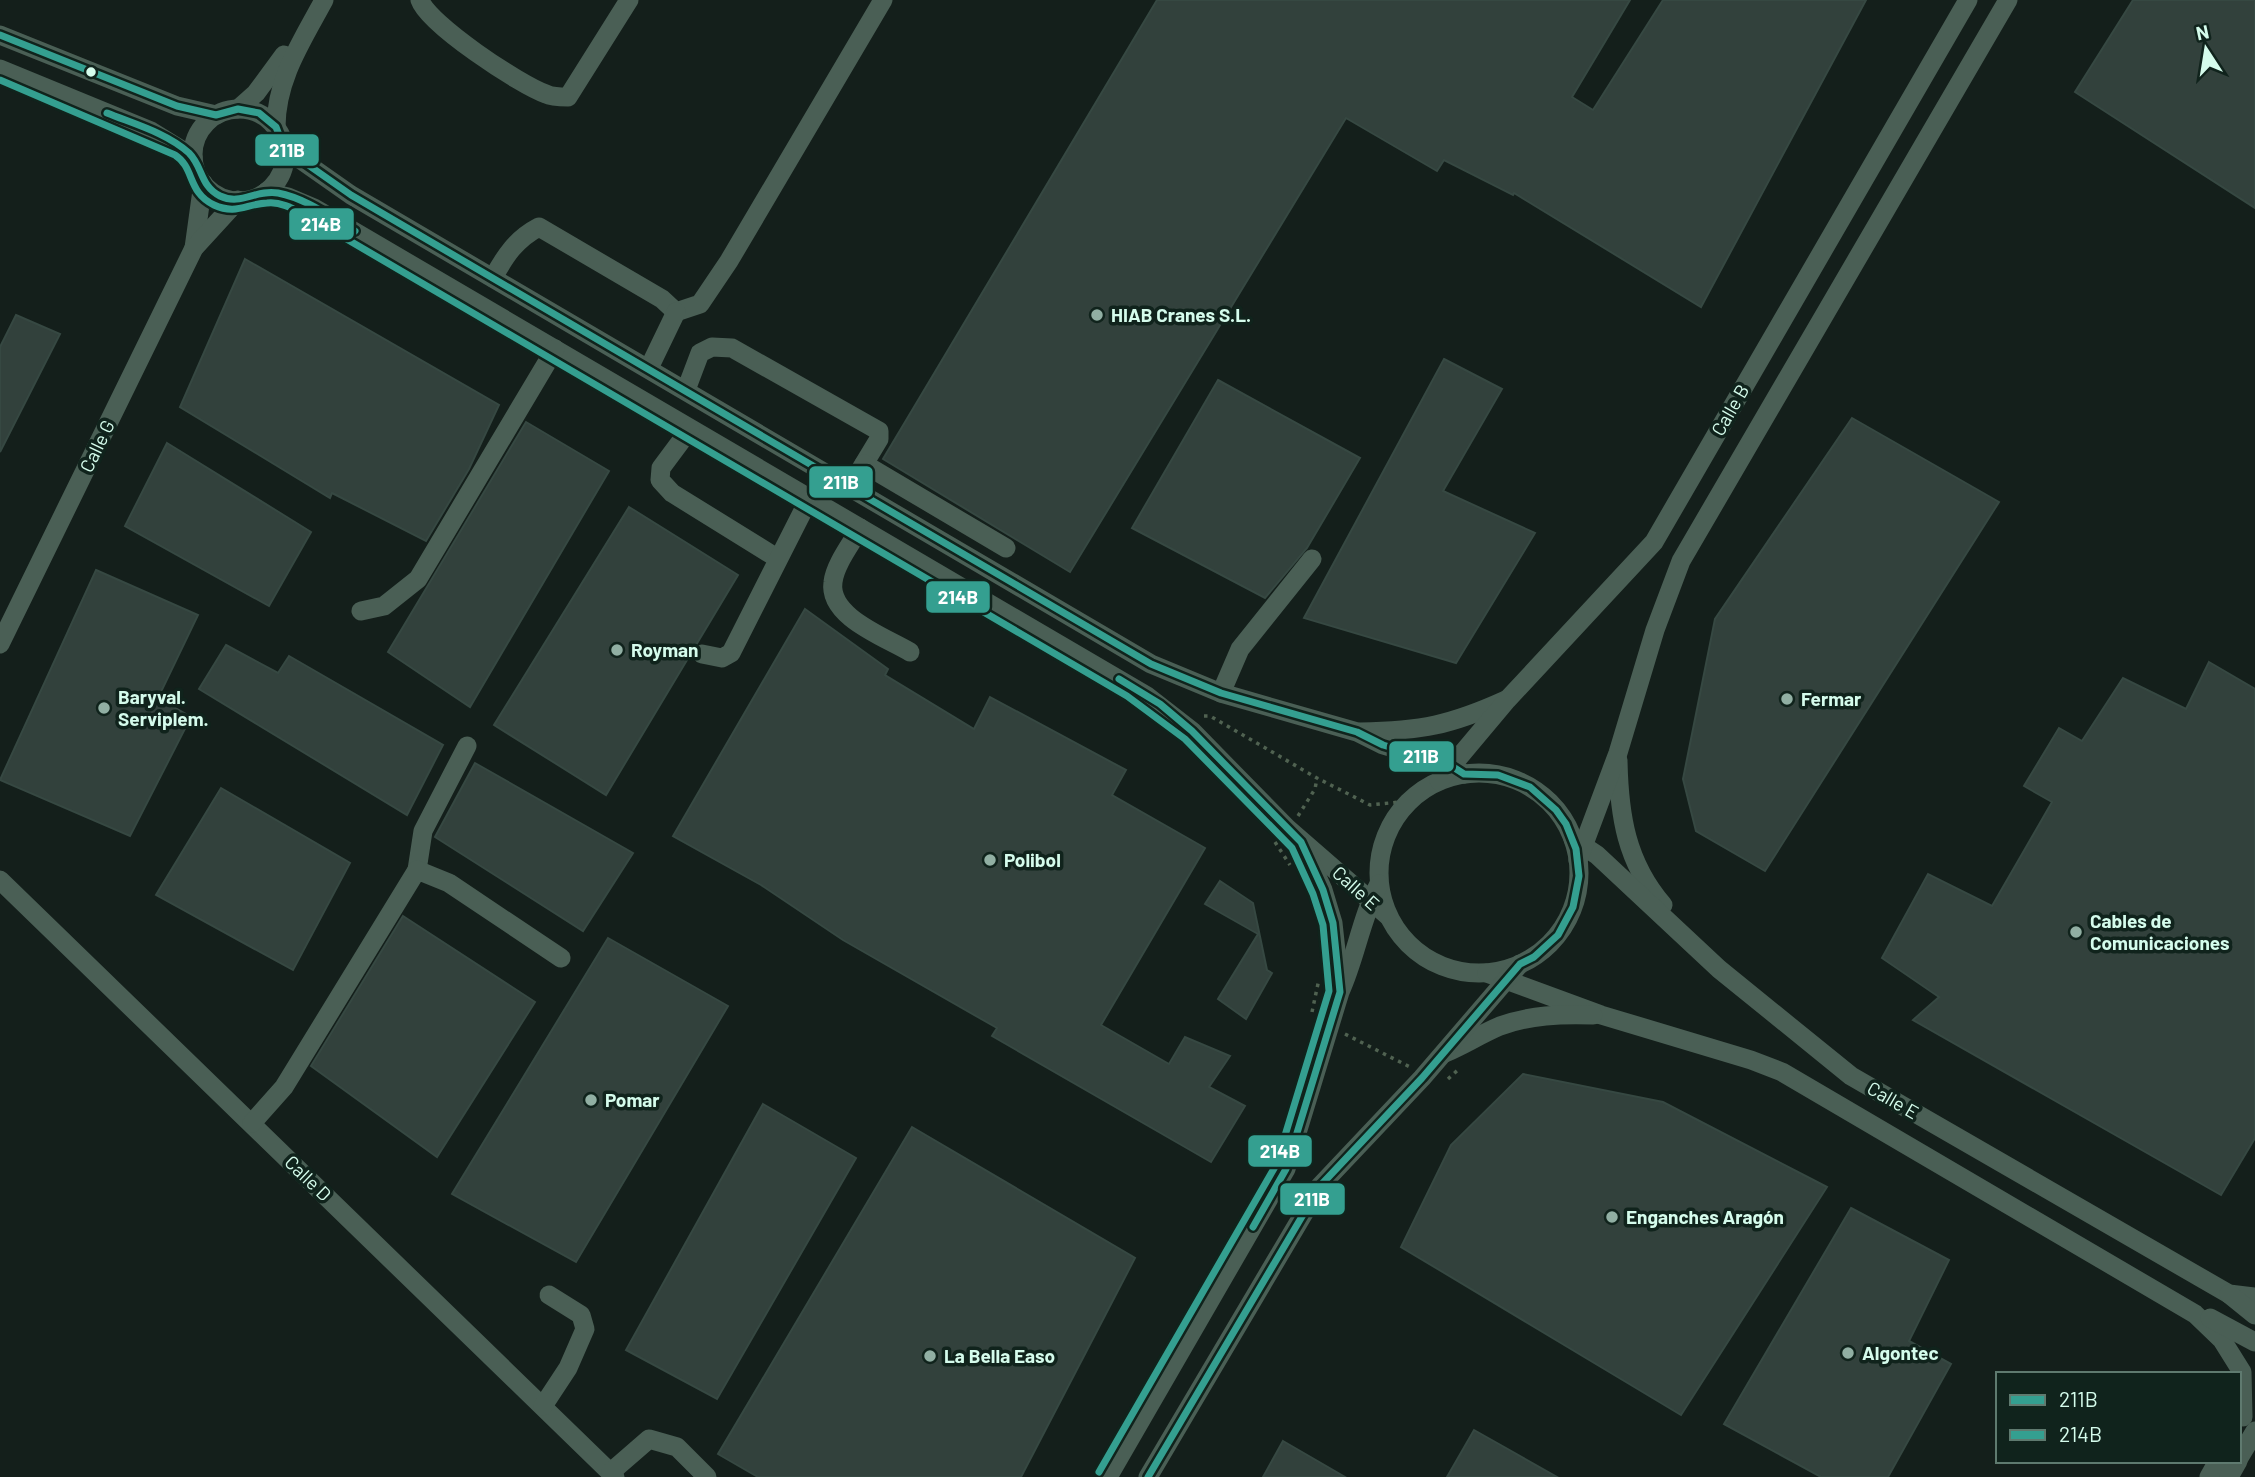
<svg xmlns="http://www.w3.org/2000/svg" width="2255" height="1477" font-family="Barlow,sans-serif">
<rect width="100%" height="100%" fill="#141f1b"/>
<g fill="#32413c" stroke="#364842" stroke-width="2">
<polygon points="1157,0 1630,0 1572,97 1593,110 1663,0 1866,0 1701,307 1514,193 1513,195 1444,160 1437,171 1346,118 1070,572 883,459"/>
<polygon points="2133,0 2255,0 2255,208 2075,92"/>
<polygon points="245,259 499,405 469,469 426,541 332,493 330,498 180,407"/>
<polygon points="16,315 60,334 0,452 0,347"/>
<polygon points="1444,359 1502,389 1443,491 1535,533 1456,663 1304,618"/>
<polygon points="1218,380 1360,458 1307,548 1265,598 1132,528"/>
<polygon points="1852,418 1999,502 1765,871 1696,831 1683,779 1715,619"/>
<polygon points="526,422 609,471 470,707 388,652"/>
<polygon points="167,443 311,532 269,606 125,526"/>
<polygon points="629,507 738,575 606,795 494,725"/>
<polygon points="96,570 198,615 158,698 191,717 130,836 0,780"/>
<polygon points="805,609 888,669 885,675 974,729 990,697 1126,770 1112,795 1205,848 1101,1025 1169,1064 1185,1037 1230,1056 1209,1087 1245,1106 1211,1162 992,1036 997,1028 843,940 761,885 673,836"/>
<polygon points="226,645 278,673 289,656 443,745 407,815 199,689"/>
<polygon points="2209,662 2255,689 2255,1138 2221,1195 1913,1020 1939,997 1882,958 1928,874 1992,906 2052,802 2024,786 2059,728 2082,741 2123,678 2186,709"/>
<polygon points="475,763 633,853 583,931 435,837"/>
<polygon points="221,788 350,863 293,970 156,895"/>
<polygon points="1220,881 1253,903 1267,970 1272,973 1246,1019 1218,999 1258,934 1205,904"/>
<polygon points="403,916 535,1002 437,1157 311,1066"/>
<polygon points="608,938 728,1006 576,1262 452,1194"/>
<polygon points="1523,1074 1663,1102 1827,1187 1681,1415 1401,1247 1451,1145"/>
<polygon points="763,1104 856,1158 717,1399 626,1350"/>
<polygon points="912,1127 1135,1258 1021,1477 758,1477 718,1454"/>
<polygon points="1851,1208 1949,1260 1909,1341 1951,1364 1888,1477 1821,1477 1724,1424"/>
<polygon points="1474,1430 1557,1477 1447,1477"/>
<polygon points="1283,1441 1345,1477 1263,1477"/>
</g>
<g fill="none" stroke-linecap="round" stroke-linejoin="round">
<g stroke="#506251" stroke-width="3.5" stroke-dasharray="3.5 5" stroke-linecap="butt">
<polyline points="1204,716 1210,716 1317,778 1370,805 1409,801"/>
<polyline points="1298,816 1315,789 1317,778"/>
<polyline points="1275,842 1290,865"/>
<polyline points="1312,1012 1319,979"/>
<polyline points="1345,1034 1410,1067"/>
<polyline points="1448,1079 1460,1068"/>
</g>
<g stroke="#4a5f55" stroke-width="19">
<path d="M420 0C428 24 520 85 546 94 552 97 561 97 568 97L629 0"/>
<polyline points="0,35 177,106 216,115"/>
<polyline points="0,69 151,131 193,157"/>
<polyline points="238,109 256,93 284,55"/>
<circle cx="239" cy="155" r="46"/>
<path d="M276 127C276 79 302 41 324 0"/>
<polyline points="284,148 351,195 1151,664 1221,693 1357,732 1383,745 1450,765 1464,774"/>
<polyline points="266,192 288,197 314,208 1147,696 1192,731 1287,828 1387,915"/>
<polyline points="194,248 203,183"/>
<path d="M493 278C505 256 516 239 539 227L662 299 676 312"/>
<polyline points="676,312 700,304 729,261 883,0"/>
<polyline points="649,368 676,312"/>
<polyline points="686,390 700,353 712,347 732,348 879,431 879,439 850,487"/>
<polyline points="690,429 661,468 660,480 672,493 777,558"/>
<polyline points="864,464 1006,548"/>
<path d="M860 528C852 543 835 564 833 582 828 617 885 637 910 652"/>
<polyline points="361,611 384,606 418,579 555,349"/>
<polyline points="0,644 194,248 238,200"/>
<polyline points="702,654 722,658 731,653 809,499"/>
<polyline points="1221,693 1240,649 1312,559"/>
<path d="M1360 732C1421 731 1451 725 1506 700"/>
<path d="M1618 760C1619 815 1626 862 1663 905"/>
<circle cx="1479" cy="873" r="100"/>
<polyline points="1439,781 1507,700 1654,542 1968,0"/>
<polyline points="1573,839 1597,855 1719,969 1851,1076 2229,1294 2255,1297"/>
<polyline points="1302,843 1323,890 1333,923 1340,988"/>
<polyline points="1578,860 1618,753 1655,630 1681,561 2008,0"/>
<polyline points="417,870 423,831 467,746"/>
<polyline points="0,880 615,1477"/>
<polyline points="1487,973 1601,1015 1751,1060 1782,1072 2195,1314 2222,1340 2242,1372 2243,1417"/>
<path d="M1445 1053C1464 1045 1481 1034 1500 1026 1530 1015 1561 1014 1593 1015"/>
<polyline points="252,1123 284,1087 417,870 449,883 561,958"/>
<polyline points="2229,1294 2255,1315"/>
<polyline points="2210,1318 2255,1342"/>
<polyline points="543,1406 568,1368 585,1329 581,1315 549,1295"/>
<polyline points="2239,1458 2255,1431"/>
<polyline points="611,1472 649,1439 677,1447 707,1477"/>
<path d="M1108 1477 1286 1169 1340 992C1356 957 1361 918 1379 884"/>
<polyline points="1148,1477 1320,1186 1422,1078 1520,964"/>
<polyline points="2209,1477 2218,1461"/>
<polyline points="2229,1477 2238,1461"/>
</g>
<defs>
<g id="bus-1">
<polyline points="0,35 177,106 216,115 238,109 259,113 276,127 284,148 351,195 1151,664 1221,693 1357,732 1383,745 1450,765 1464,774 1498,775 1530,787 1556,810 1566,824 1576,849 1579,876 1573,907 1558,935 1534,957 1520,964 1422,1078 1320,1186 1148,1477"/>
<path d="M107 113C134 124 167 133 189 153 203 167 200 186 220 196 241 206 256 189 278 193 305 198 331 217 355 231"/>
<polyline points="1119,679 1160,704 1192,731 1301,842 1323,890 1333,923 1340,992 1286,1169 1253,1227"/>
</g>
<path id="bus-2" d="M0 80 175 155C195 168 187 192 214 205 236 215 246 204 267 203 282 201 297 211 309 217L1127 696 1185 739 1292 848 1313 894 1323 925 1329 991 1276 1165 1099 1472"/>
</defs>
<use href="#bus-1" stroke="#10231c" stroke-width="12"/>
<use href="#bus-2" stroke="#10231c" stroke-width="12"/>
<use href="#bus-1" stroke="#349f90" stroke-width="7"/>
<use href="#bus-2" stroke="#349f90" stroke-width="7"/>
</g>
<circle fill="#d5fcec" stroke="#10231c" stroke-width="2.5" cx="91" cy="72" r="6"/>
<g fill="#91afa3" stroke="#10231c" stroke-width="2.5">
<circle cx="1097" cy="315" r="7"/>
<circle cx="617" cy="650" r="7"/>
<circle cx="1787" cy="699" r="7"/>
<circle cx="104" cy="708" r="7"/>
<circle cx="990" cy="860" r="7"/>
<circle cx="2076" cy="932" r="7"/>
<circle cx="591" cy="1100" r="7"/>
<circle cx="1612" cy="1217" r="7"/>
<circle cx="1848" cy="1353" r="7"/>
<circle cx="930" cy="1356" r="7"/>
</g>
<g text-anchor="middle" stroke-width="7" stroke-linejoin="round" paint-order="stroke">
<g font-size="19" font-weight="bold" fill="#d5fcec" stroke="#10231c" text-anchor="start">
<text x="1111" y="322">HIAB Cranes S.L.</text>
<text x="631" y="657">Royman</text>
<text x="118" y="704">Baryval.<tspan x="118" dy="22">Serviplem.</tspan></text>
<text x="1801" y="706">Fermar</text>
<text x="1004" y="867">Polibol</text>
<text x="2090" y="928">Cables de<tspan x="2090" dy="22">Comunicaciones</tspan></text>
<text x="605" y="1107">Pomar</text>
<text x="1626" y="1224">Enganches Aragón</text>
<text x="1862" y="1360">Algontec</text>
<text x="944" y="1363">La Bella Easo</text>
</g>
<g font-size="19" fill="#d5fcec" stroke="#10231c">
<text transform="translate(1730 410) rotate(-60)" y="7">Calle B</text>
<text transform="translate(97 446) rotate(-64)" y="7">Calle G</text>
<text transform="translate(1356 888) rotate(42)" y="7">Calle E</text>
<text transform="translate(1893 1100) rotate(30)" y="7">Calle E</text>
<text transform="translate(308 1178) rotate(44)" y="7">Calle D</text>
</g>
</g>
<g stroke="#10231c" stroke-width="2.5">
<rect x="254" y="133" width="66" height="34" rx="7" fill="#349f90"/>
<rect x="288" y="207" width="67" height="34" rx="7" fill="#349f90"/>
<rect x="808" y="465" width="66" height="34" rx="7" fill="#349f90"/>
<rect x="925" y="580" width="66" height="34" rx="7" fill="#349f90"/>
<rect x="1388" y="740" width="67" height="33" rx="7" fill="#349f90"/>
<rect x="1247" y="1134" width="66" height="34" rx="7" fill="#349f90"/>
<rect x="1279" y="1182" width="67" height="34" rx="7" fill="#349f90"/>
</g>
<g font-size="19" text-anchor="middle" font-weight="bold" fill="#fff">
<text x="287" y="157">211B</text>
<text x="321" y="231">214B</text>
<text x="841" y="489">211B</text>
<text x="958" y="604">214B</text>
<text x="1421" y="763">211B</text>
<text x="1280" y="1158">214B</text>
<text x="1312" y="1206">211B</text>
</g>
<rect x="1996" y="1372" width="245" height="91" fill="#10231c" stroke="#5f7a6f" stroke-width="2"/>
<rect x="2010" y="1395" width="35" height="10" fill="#349f90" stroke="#5f7a6f" stroke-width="2"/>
<text x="2059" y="1407" font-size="21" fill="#d5fcec">211B</text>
<rect x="2010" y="1430" width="35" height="10" fill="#349f90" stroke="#5f7a6f" stroke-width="2"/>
<text x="2059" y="1442" font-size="21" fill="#d5fcec">214B</text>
<g transform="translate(2206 49) rotate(348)" stroke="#10231c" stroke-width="5" paint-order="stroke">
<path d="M0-5L12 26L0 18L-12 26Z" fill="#d5fcec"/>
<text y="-10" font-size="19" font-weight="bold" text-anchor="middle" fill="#d5fcec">N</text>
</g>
</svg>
